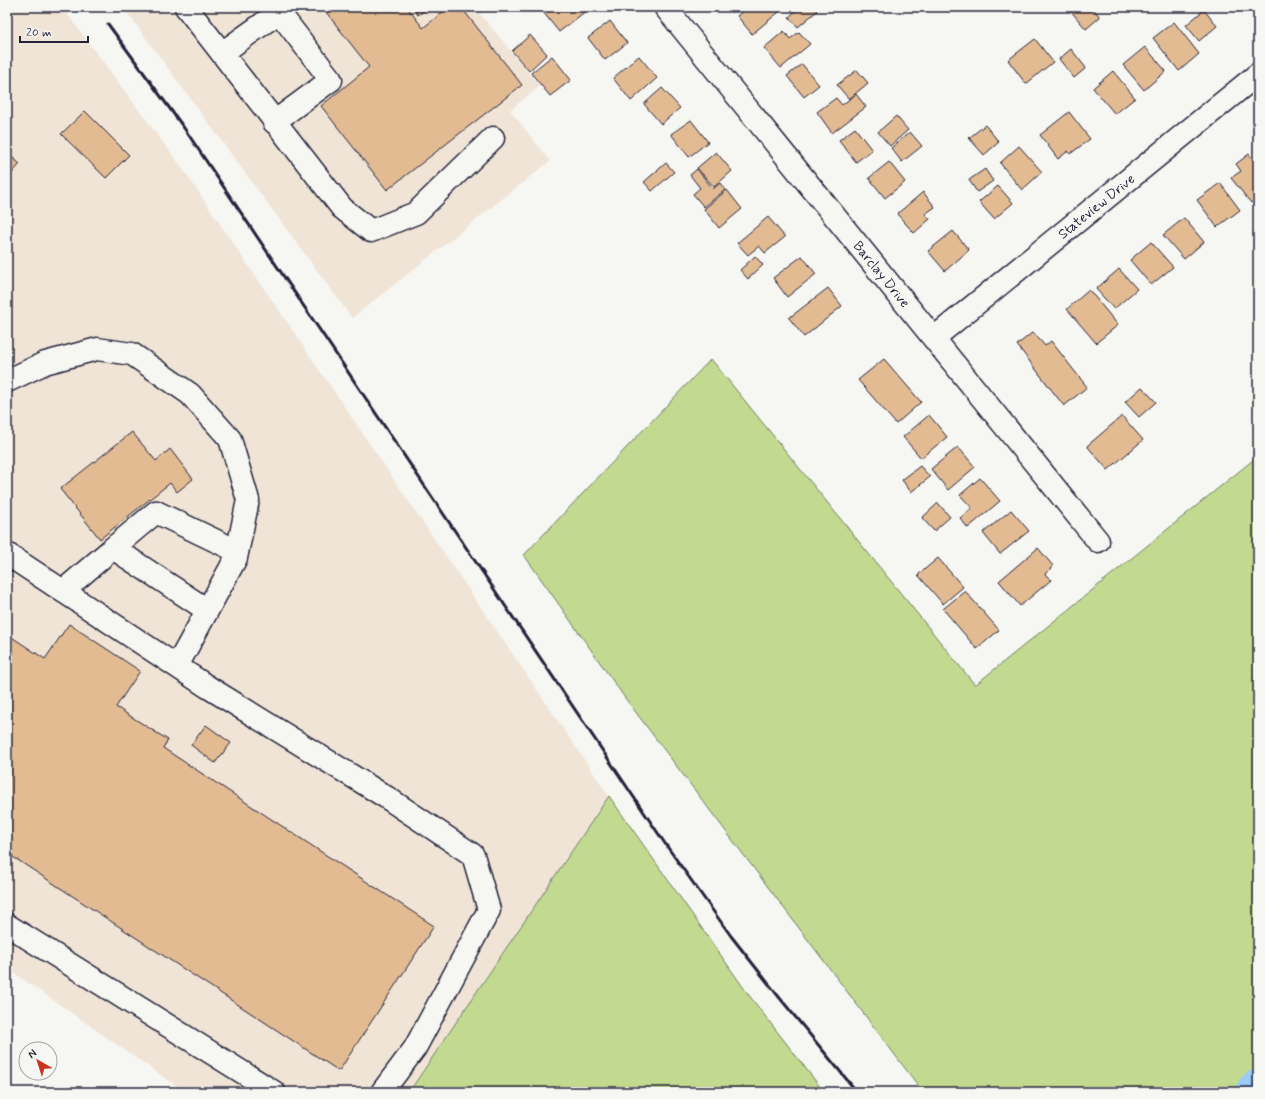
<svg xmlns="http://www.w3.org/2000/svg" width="1265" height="1099" font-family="Mynerve,sans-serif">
<rect width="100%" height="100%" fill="#f6f6f2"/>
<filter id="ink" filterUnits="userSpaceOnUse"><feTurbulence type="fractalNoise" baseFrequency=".025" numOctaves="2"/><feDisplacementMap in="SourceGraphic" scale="8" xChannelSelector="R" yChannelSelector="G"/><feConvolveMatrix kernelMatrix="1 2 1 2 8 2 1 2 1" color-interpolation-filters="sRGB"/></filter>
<g filter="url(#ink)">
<g fill="#f0e4d6">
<polygon points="7,7 62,7 180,165 609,796 409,1092 185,1092 7,968"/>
<polygon points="123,7 474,7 540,86 510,110 550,161 352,318"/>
</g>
<g fill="#c1da90" stroke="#727e66">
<polygon points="711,359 975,685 1258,456 1258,1092 923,1092 625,698 524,555"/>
<polygon points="609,796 748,994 824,1092 409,1092"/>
</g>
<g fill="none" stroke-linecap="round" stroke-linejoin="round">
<polyline stroke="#9bcbf7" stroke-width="41" points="1256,1092 1258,1090"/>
</g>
<g fill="#e3bb93" stroke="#22223b">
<polygon points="322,7 407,7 423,28 449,7 461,7 522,85 387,190 321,106 369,67"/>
<polygon points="412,7 430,7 418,15"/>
<polygon points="549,7 591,7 559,32 543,12"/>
<polygon points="748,7 775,7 779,12 752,34 737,16"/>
<polygon points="800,7 813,7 817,11 798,27 789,17"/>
<polygon points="1072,7 1092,7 1100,17 1086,29 1069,9"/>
<polygon points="1204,10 1217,26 1199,41 1186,25"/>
<polygon points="610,21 627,43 605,60 588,38"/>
<polygon points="1174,22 1199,54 1179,71 1153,38"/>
<polygon points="784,31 790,39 799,32 810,44 781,68 764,48"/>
<polygon points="530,35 547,54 529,71 512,51"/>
<polygon points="1035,39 1053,62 1026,84 1008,60"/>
<polygon points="1145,47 1166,71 1144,90 1123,65"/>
<polygon points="1071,49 1086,68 1074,78 1059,59"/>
<polygon points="552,56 571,80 550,96 531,73"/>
<polygon points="639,56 657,78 631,101 613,78"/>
<polygon points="802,64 819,85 804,97 787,76"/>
<polygon points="857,70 868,83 849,99 837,85"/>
<polygon points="1113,71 1135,98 1115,114 1093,88"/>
<polygon points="662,88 680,108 661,124 644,104"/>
<polygon points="856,94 866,107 832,133 817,112 836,98 842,105"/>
<polygon points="85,111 129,155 106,178 61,134"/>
<polygon points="1069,112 1090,139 1070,154 1068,151 1058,159 1040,135"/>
<polygon points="896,116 908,130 890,146 878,132"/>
<polygon points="691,120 708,142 689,157 671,134"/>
<polygon points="985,125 999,142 984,155 969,138"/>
<polygon points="855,128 872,150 856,162 839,140"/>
<polygon points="910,132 922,146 902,162 891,148"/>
<polygon points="1019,146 1042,172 1022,190 1000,163"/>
<polygon points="716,152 732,171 714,187 697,168"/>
<polygon points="7,153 20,164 7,179"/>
<polygon points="1249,154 1258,167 1258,198 1251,203 1231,178 1241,171 1236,164"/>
<polygon points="889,162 905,182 885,198 869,178"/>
<polygon points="666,163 674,172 652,191 644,182"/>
<polygon points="697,169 713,189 720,183 725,190 704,207 693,194 700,188 690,175"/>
<polygon points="985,169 993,181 977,192 969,180"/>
<polygon points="1220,183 1240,210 1217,227 1197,200"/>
<polygon points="998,186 1013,203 994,219 979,202"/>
<polygon points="727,190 742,209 719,228 704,209"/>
<polygon points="923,192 935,207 925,214 930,219 914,233 897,214"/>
<polygon points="768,217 785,237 765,253 759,246 748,255 737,243"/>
<polygon points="1184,218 1204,242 1184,259 1163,235"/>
<polygon points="953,231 969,250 945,271 928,251"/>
<polygon points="1151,242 1173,267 1151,285 1130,260"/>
<polygon points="755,256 763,265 748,279 740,270"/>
<polygon points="802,256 816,274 787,297 773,278"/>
<polygon points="1119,269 1137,289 1114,309 1096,289"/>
<polygon points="828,288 842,306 804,337 789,318"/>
<polygon points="1089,290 1118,325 1096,343 1067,309"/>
<polygon points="1033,332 1045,346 1051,341 1087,387 1064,406 1017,345"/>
<polygon points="884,359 921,402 896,424 858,380"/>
<polygon points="1142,387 1156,402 1139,417 1125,402"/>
<polygon points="929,415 947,437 921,458 903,437"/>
<polygon points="1122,416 1143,440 1108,470 1087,446"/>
<polygon points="132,432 156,461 170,449 193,479 177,492 170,483 100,539 60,489"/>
<polygon points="958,447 975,467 948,490 931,469"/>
<polygon points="920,466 930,477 911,492 902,480"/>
<polygon points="980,478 1000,501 968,528 960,518 972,508 960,495"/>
<polygon points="938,503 950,517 934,531 922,518"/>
<polygon points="1011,510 1029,531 1000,554 983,533"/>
<polygon points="1038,548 1053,566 1045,574 1051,580 1020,606 999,581"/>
<polygon points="938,558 963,587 943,604 918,575"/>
<polygon points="965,591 999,630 977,649 943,609"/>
<polygon points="69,624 140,671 116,707 168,740 163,748 434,926 339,1071 7,853 7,634 45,659"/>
<polygon points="206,725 231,743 215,763 191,745"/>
</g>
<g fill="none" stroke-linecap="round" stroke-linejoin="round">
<defs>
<g id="minor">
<polyline points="186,7 342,208 371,231 416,213 493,138"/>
<polyline points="665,7 1098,541"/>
<polyline points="222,53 279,12"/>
<polyline points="274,122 331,80 275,7"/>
<polyline points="934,338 1258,74"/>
<polyline points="7,381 45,363 97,349 132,354 190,394 230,439 248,500 236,558 177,666"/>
<polyline points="113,548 156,512 237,551"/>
<polyline points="7,554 208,687 386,797 473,855 489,910 415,1048 382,1092"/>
<polyline points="63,591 113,548 207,610"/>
<polyline points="7,925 274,1092"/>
</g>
</defs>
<use href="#minor" stroke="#22223b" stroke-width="25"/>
<use href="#minor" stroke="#f6f6f2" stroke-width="22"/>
<polyline stroke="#22223b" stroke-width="3" points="108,24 184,128 666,845 731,936 779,997 857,1092"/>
</g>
</g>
<g text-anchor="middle" stroke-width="3.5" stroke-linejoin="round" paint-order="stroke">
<g font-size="14" fill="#22223b" stroke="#f6f6f2">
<text transform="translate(1096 206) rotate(-39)" y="5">Stateview Drive</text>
<text transform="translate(882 274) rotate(51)" y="5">Barclay Drive</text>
</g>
</g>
<rect width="1265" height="1099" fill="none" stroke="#f6f6f2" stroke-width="24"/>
<rect x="12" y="12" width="1241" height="1075" fill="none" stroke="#22223b" stroke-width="1.5" filter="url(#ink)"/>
<g transform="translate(38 1061) rotate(321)"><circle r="19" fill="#f6f6f2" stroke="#a1a1a9"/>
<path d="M0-3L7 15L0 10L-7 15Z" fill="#c8321e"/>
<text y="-6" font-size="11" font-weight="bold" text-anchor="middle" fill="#22223b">N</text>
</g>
<path d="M20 36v6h68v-6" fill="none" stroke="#22223b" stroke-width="2"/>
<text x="26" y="36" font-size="12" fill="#22223b" stroke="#f6f6f2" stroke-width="3" paint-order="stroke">20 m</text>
</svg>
